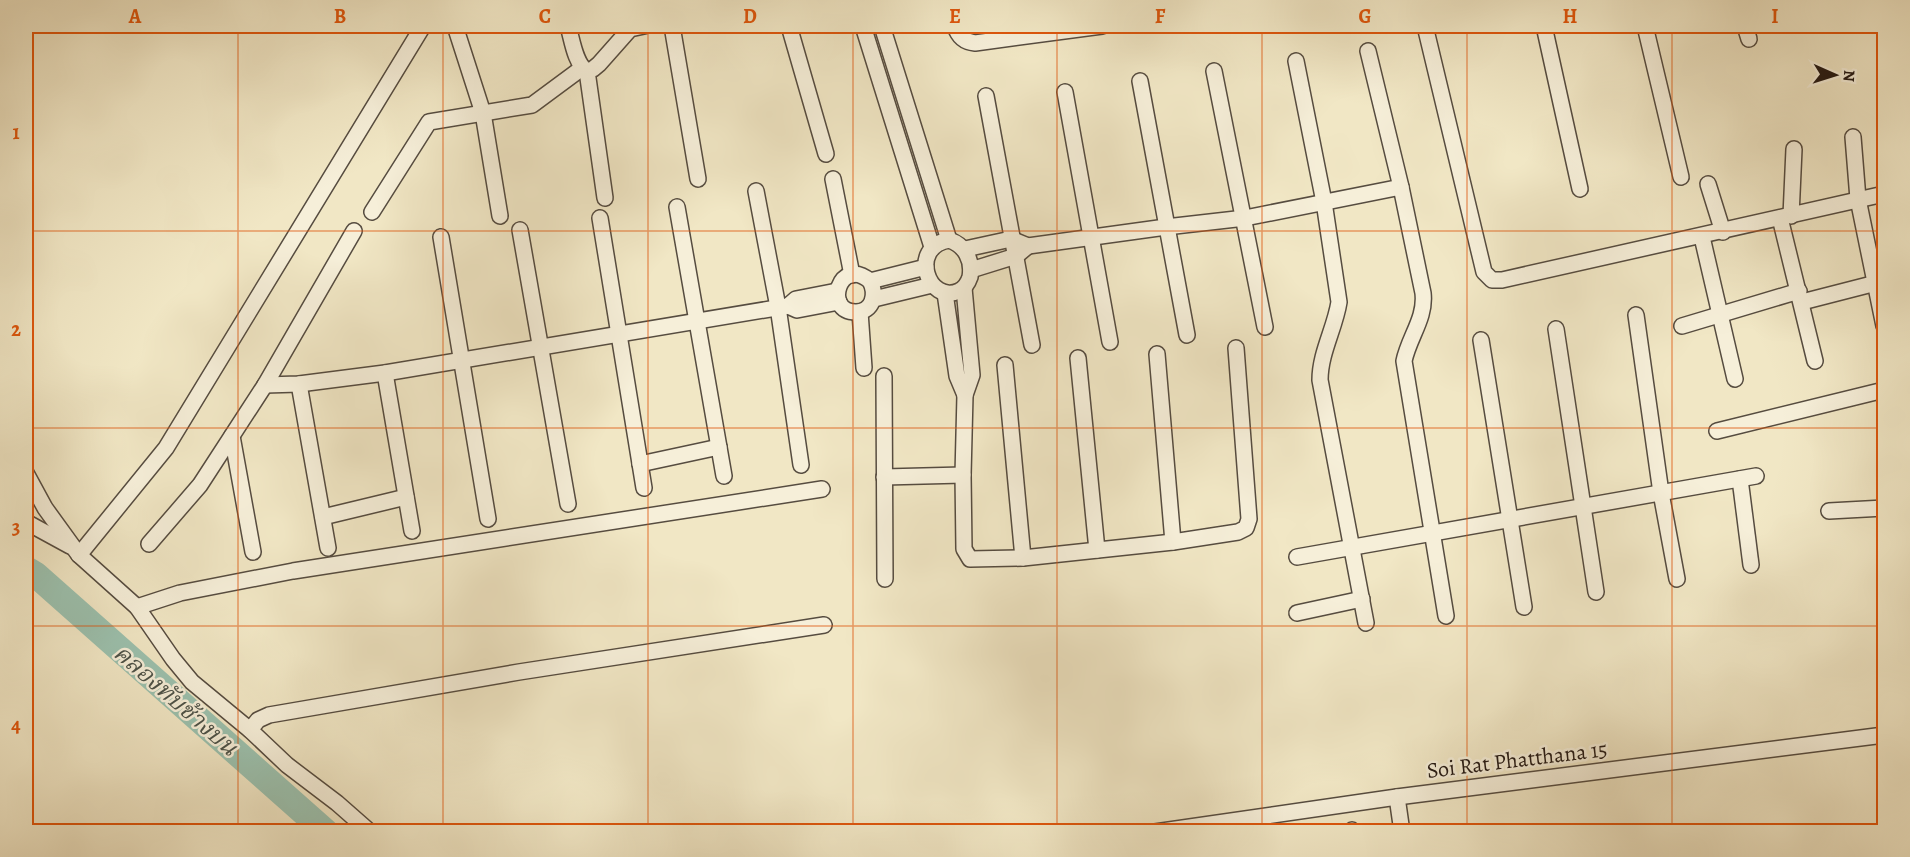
<svg xmlns="http://www.w3.org/2000/svg" width="1910" height="857" font-family="Alegreya,'Noto Serif Thai',serif">
<rect width="100%" height="100%" fill="#f1e7c5"/>
<filter id="stains"><feTurbulence type="fractalNoise" baseFrequency=".00333" numOctaves="4"/><feColorMatrix values="0 0 0 0 .2 0 0 0 0 .09 0 0 0 0 .02 0 0 0 .5 -.17"/></filter>
<radialGradient id="worn" r=".72"><stop offset=".6" stop-color="#630" stop-opacity="0"/><stop offset="1" stop-color="#630" stop-opacity=".3"/></radialGradient>
<g fill="none" stroke-linecap="round" stroke-linejoin="round">
<polyline stroke="#9cc1ae" stroke-width="26" points="26,569 36,575 326,832"/>
<defs>
<g id="street">
<polyline points="455,26 483,113 500,216"/>
<path d="M568 26C572 39 575 64 587 71L605 198"/>
<polyline points="672,26 698,179"/>
<polyline points="789,26 826,154"/>
<polyline points="863,26 932,247"/>
<polyline points="882,26 949,240"/>
<path d="M955 26C958 36 964 42 975 43L1102 26"/>
<polyline points="1425,26 1484,272 1492,280 1502,280 1884,194"/>
<polyline points="1544,26 1580,189"/>
<polyline points="1645,26 1681,177"/>
<polyline points="1745,26 1749,39"/>
<path d="M1368 51 1401 187 1423 293C1426 318 1409 337 1404 361L1446 616"/>
<path d="M1296 61 1324 202 1339 302C1335 328 1320 353 1320 380L1366 623"/>
<polyline points="587,71 593,69 599,64 630,29 644,26"/>
<polyline points="1214,71 1265,327"/>
<polyline points="1140,81 1187,335"/>
<polyline points="1065,92 1110,342"/>
<polyline points="986,96 1032,345"/>
<polyline points="1853,137 1858,199 1884,326"/>
<polyline points="833,179 852,275"/>
<polyline points="1708,184 1723,232"/>
<polyline points="756,191 778,307 801,465"/>
<polyline points="677,207 724,476"/>
<polyline points="372,212 429,122 532,105 582,68"/>
<polyline points="1791,216 1794,149"/>
<polyline points="600,218 644,488"/>
<polyline points="1780,218 1815,361"/>
<polyline points="520,230 568,504"/>
<polyline points="441,237 488,519"/>
<polyline points="1702,237 1735,379"/>
<path d="M949 240C965 245 973 260 970 277 968 283 965 288 959 291 928 305 908 247 949 240Z"/>
<polyline points="1028,246 1166,227 1245,218 1401,187"/>
<polyline points="965,249 1011,239 1028,246 1016,256 971,270"/>
<path d="M870 281C877 294 873 312 856 312 822 312 840 255 870 281L926 267"/>
<polyline points="837,291 796,299 788,306 797,310 839,302"/>
<polyline points="945,293 957,376 965,395 972,375 964,288"/>
<polyline points="874,299 932,285"/>
<polyline points="1802,302 1876,283"/>
<polyline points="860,312 864,368"/>
<polyline points="1636,315 1661,493 1677,579"/>
<polyline points="1682,326 1799,291"/>
<polyline points="1556,329 1596,592"/>
<polyline points="1481,340 1524,607"/>
<polyline points="1157,354 1173,542"/>
<polyline points="1078,358 1097,550"/>
<polyline points="1005,365 1023,558"/>
<polyline points="385,373 412,531"/>
<polyline points="884,376 885,579"/>
<polyline points="299,384 328,548"/>
<polyline points="265,385 299,384 385,373 788,306"/>
<polyline points="965,395 963,475 964,549 970,559 1023,558 1173,542 1238,532 1246,528 1249,519 1236,348"/>
<polyline points="1717,431 1884,390"/>
<polyline points="232,436 253,552"/>
<polyline points="640,464 719,447"/>
<polyline points="26,473 45,508 79,555 137,607 173,659 192,682 250,730 287,765 337,803 370,832"/>
<polyline points="884,477 963,475"/>
<polyline points="1740,479 1751,565"/>
<polyline points="1829,511 1884,508"/>
<polyline points="323,517 406,497"/>
<polyline points="26,522 70,546"/>
<polyline points="149,544 200,485 265,385 354,231"/>
<polyline points="79,555 166,448 423,26"/>
<polyline points="1297,557 1756,476"/>
<polyline points="137,607 180,593 293,571 822,489"/>
<polyline points="1297,613 1362,599"/>
<polyline points="250,730 258,720 269,715 519,672 824,625"/>
<polyline points="1397,797 1402,832"/>
<polyline points="1352,830 1352,832"/>
<polyline points="1155,832 1397,797 1884,735"/>
</g>
</defs>
<use href="#street" stroke="#564c40" stroke-width="18"/>
<use href="#street" stroke="#f6efd9" stroke-width="15"/>
</g>
<path fill="none" stroke="#de560c" stroke-width="1.5" stroke-opacity="0.55" d="M238 26V832M443 26V832M648 26V832M853 26V832M1057 26V832M1262 26V832M1467 26V832M1672 26V832M26 231H1884M26 428H1884M26 626H1884"/>
<g text-anchor="middle" stroke-width="5" stroke-linejoin="round" paint-order="stroke">
<g font-size="22" fill="#231813" stroke="#f6efd9">
<text transform="translate(1517 759) rotate(-7)" y="8">Soi Rat Phatthana 15</text>
</g>
<g font-size="24" font-style="italic" fill="#4d5349" stroke="#f6efd9">
<text transform="translate(176 700) rotate(41)" y="8">คลองทับช้างบน</text>
</g>
</g>
<rect width="1910" height="857" fill="none" stroke="#f1e7c5" stroke-width="66"/>
<g transform="translate(1835 75) rotate(93)" stroke="#f6efd9" stroke-width="4.5" paint-order="stroke">
<path d="M0-4.5L10 22L0 15L-10 22Z" fill="#231813"/>
<text y="-9" font-size="16" font-weight="bold" text-anchor="middle" fill="#231813">N</text>
</g>
<rect x="33" y="33" width="1844" height="791" fill="none" stroke="#de560c" stroke-width="2"/>
<g font-size="20" text-anchor="middle" font-weight="bold" fill="#de560c">
<text x="135" y="23">A</text>
<text x="340" y="23">B</text>
<text x="545" y="23">C</text>
<text x="750" y="23">D</text>
<text x="955" y="23">E</text>
<text x="1160" y="23">F</text>
<text x="1365" y="23">G</text>
<text x="1570" y="23">H</text>
<text x="1775" y="23">I</text>
<text x="16" y="139">1</text>
<text x="16" y="336">2</text>
<text x="16" y="534">3</text>
<text x="16" y="732">4</text>
</g>
<rect width="100%" height="100%" filter="url(#stains)"/>
<rect width="100%" height="100%" fill="url(#worn)"/>
</svg>
